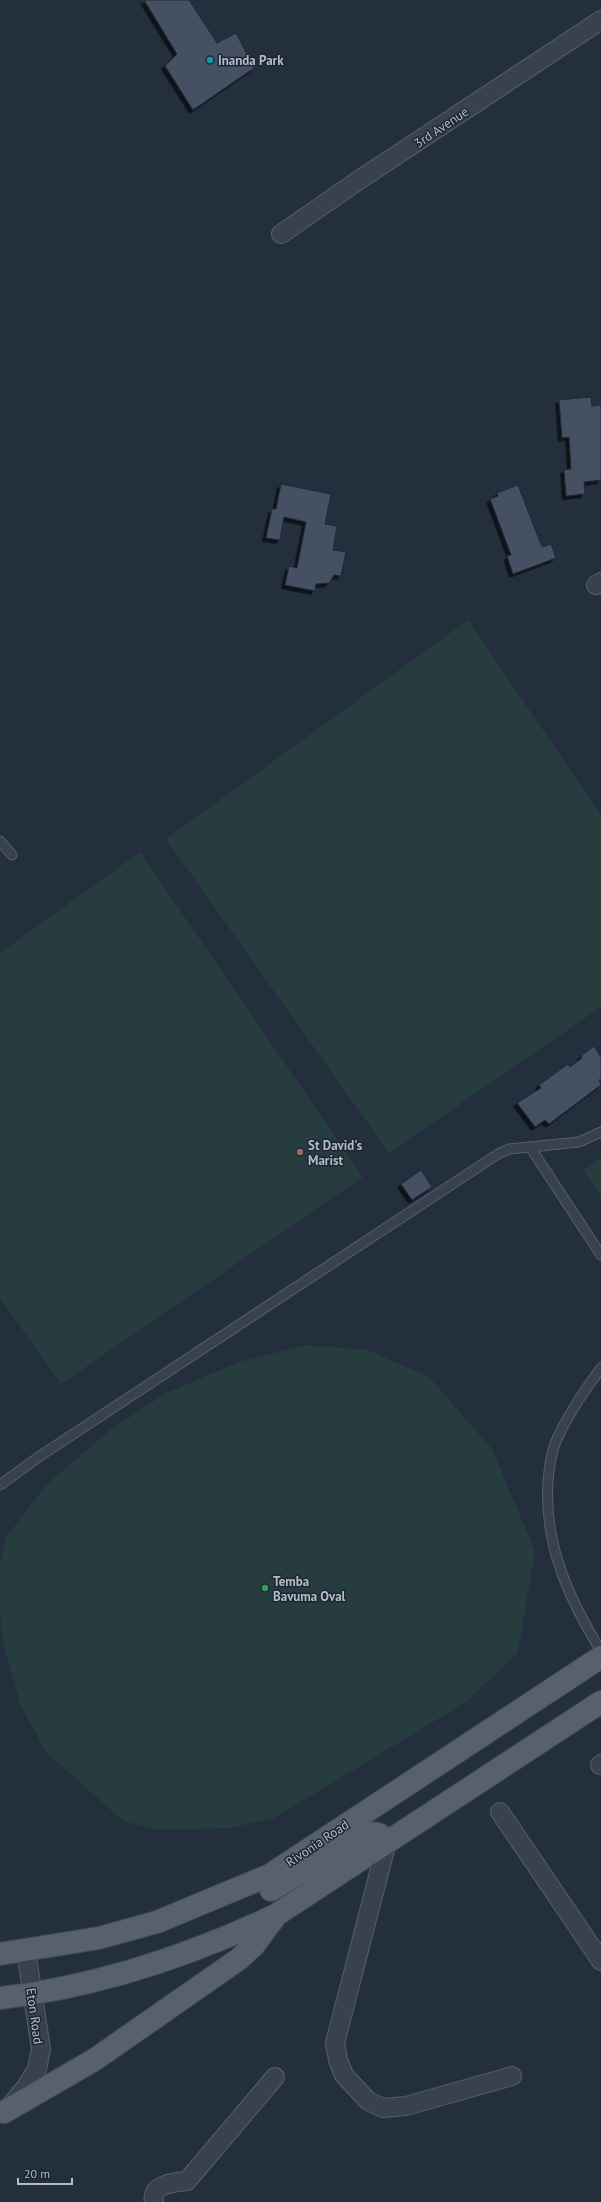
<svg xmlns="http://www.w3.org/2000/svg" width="601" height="2202" font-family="'PT Sans',sans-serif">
<defs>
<filter id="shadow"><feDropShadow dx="-3.5" dy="3.5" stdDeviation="0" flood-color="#0009"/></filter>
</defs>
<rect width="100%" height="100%" fill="#242f3e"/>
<g fill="#263c3f">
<polygon points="468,620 601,815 601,1007 389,1153 166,839"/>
<polygon points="140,852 363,1177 61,1384 0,1298 0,953"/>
<polygon points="601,1158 601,1196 583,1170"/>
<polygon points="305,1345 368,1350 429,1377 492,1449 535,1551 518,1653 466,1702 274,1818 230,1828 157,1830 123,1821 46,1752 21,1706 4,1648 0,1613 0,1563 7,1536 47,1484 109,1431 166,1393 239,1362"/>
</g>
<g fill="#455162" stroke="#1f2835" filter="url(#shadow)">
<polygon points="144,0 189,0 217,43 236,33 254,68 193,110 165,66 177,54"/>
<polygon points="591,397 592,406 601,405 601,480 584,482 585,494 566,496 564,470 571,469 569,437 562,438 559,400"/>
<polygon points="281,484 331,494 325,524 337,526 333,550 346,552 341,576 334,575 329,583 316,584 315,591 285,585 289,566 297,568 306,522 284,517 280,540 266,538 272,509 276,509"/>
<polygon points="518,485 542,547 551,544 556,558 513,574 507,556 511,555 490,499 498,496 497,493"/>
<polygon points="594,1046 601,1057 601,1079 599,1080 601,1085 549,1124 545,1120 535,1127 517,1103 541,1088 539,1085 568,1064 570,1067 582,1058 581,1056"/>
<polygon points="421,1170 432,1187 412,1200 401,1184"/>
</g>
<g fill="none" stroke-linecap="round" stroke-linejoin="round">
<defs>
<g id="lane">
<polyline points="0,841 12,855"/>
<polyline points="530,1147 579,1142 601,1132"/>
<path d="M601 1368C584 1391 568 1414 556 1441 551 1454 549 1468 548 1482 544 1545 569 1599 601 1651"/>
<polyline points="0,1485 40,1456 498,1154 509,1149 530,1147 601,1255"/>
</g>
<g id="street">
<polyline points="281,234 359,180 601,20"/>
<polyline points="596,585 601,582"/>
<polyline points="600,1765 601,1764"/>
<polyline points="500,1812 601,1961"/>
<polyline points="387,1842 335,2043 338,2060 344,2075 368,2101 383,2108 406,2106 512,2076"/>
<polyline points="11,2105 26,2087 37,2069 41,2049 26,1951"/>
<path d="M154 2202C150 2184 175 2182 187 2181L275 2077"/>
</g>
<g id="primary">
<path d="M271 1890 367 1834C377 1832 381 1834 387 1842"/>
<polyline points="0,1954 99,1938 157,1922 270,1875 601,1657"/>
<path d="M0 1998C95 1987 189 1956 276 1915L601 1702"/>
<polyline points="4,2112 94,2060 239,1959 254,1945 274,1918"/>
</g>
</defs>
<use href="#lane" stroke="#565f6c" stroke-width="11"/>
<use href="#street" stroke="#565f6c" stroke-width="20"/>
<use href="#primary" stroke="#414a57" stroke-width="24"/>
<use href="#lane" stroke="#38414e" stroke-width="9"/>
<use href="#street" stroke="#38414e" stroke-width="18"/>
<use href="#primary" stroke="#56606e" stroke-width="22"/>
</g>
<circle fill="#0f9aa8" stroke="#1d2633" stroke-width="1.5" cx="210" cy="60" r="4"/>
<circle fill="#8d6e63" stroke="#1d2633" stroke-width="1.5" cx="300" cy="1152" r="4"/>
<circle fill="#2e9e5b" stroke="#1d2633" stroke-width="1.5" cx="265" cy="1588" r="4"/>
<g text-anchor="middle" stroke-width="3" stroke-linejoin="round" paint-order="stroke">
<g font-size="13" font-weight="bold" fill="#b4bcc9" stroke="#1d2633" text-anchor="start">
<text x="218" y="65">Inanda Park</text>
<text x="308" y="1150">St David's<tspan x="308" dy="15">Marist</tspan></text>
<text x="273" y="1586">Temba<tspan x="273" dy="15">Bavuma Oval</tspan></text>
</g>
<g font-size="13" fill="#b4bcc9" stroke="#1d2633">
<text transform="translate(441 127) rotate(-34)" y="5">3rd Avenue</text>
<text transform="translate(317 1843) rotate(-34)" y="5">Rivonia Road</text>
<text transform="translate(35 2016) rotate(82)" y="5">Eton Road</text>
</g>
</g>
<path d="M18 2178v6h54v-6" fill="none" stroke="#b4bcc9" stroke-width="2"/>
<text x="24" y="2178" font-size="12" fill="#b4bcc9" stroke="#1d2633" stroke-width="3" paint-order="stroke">20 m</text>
</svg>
